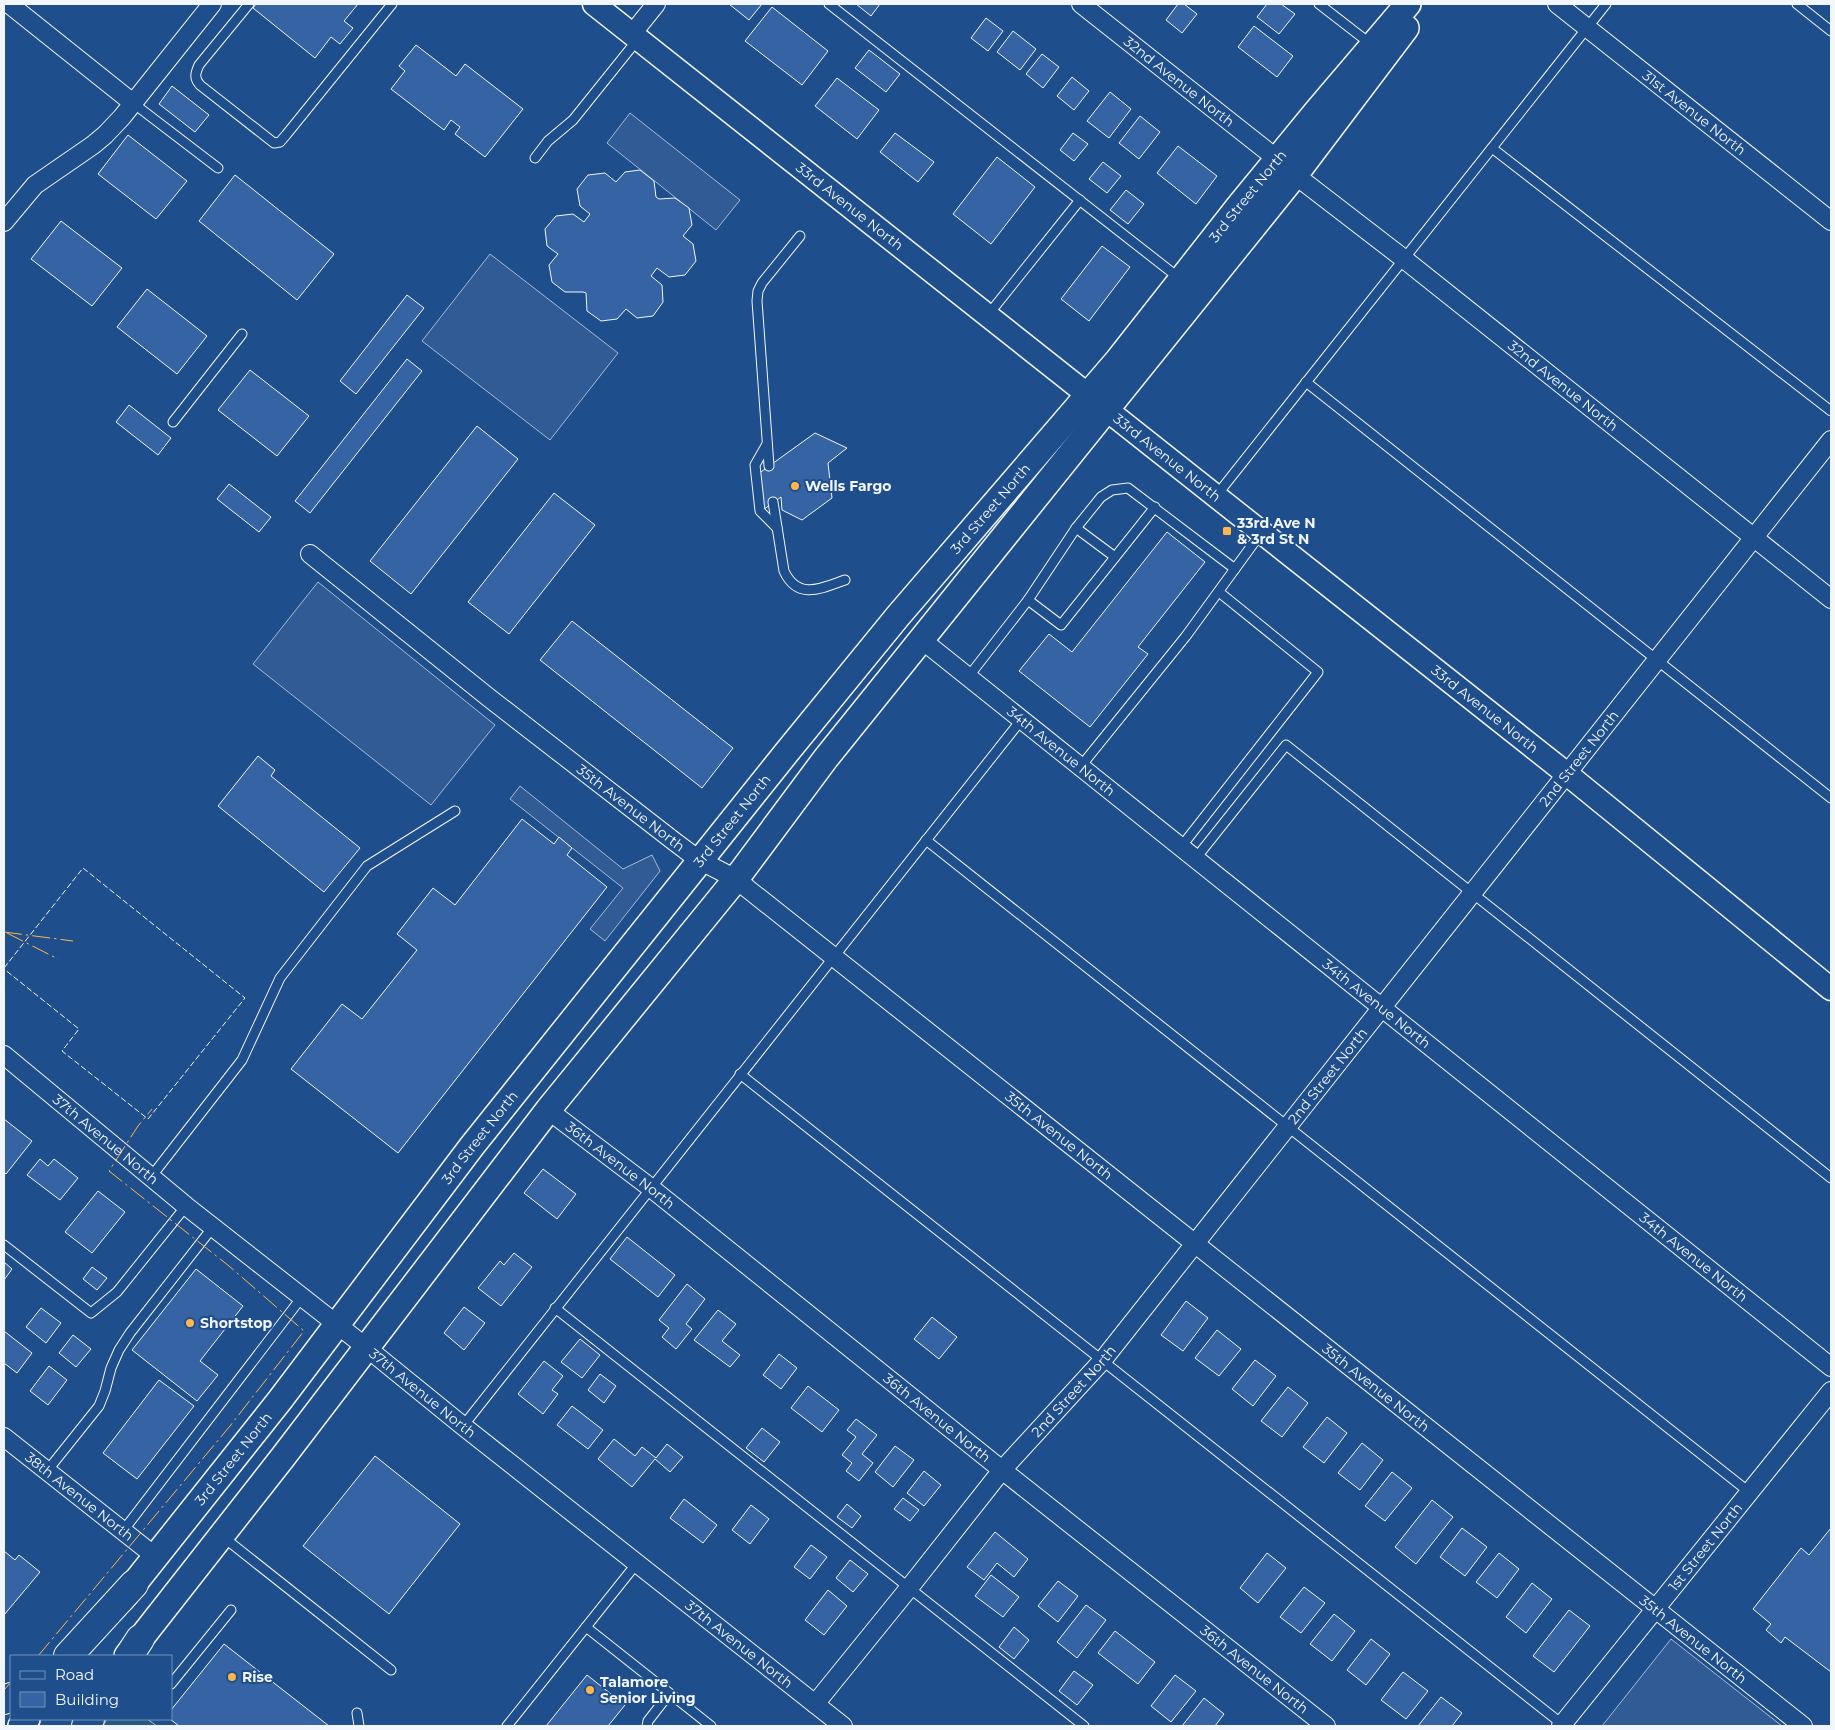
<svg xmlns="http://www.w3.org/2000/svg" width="1835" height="1730" font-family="Montserrat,sans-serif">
<rect width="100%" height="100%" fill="#1f4e8c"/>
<polygon fill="#245a82" stroke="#a8bbd7" points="107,1719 147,1719 157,1726 103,1726"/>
<g fill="#305b95" stroke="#a8bbd7">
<polygon points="630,113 740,200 716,230 607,143"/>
<polygon points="490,254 618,353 550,440 422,341"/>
<polygon points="318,582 495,725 431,805 253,664"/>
<polygon points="520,786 623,869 652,855 660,871 605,941 590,929 623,888 510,799"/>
<polygon points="1671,1639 1782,1726 1602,1726"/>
</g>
<g fill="#3563a3" stroke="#f2f6ff">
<polygon points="256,4 358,4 344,21 353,28 340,44 331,37 315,58 253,8"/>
<polygon points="729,4 762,4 749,20"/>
<polygon points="856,4 880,4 871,16"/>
<polygon points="1178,4 1184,4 1197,14 1182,33 1166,20"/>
<polygon points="1267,4 1281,4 1295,14 1279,34 1257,17"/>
<polygon points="772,7 828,51 802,85 745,41"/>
<polygon points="986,18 1003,31 988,51 971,38"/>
<polygon points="1254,26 1293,56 1277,77 1238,47"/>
<polygon points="1013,31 1036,49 1020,70 997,52"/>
<polygon points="416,45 456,76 465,64 523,109 485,157 455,134 460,127 451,120 444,130 391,89 405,71 399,66"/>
<polygon points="869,50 900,74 886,92 855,68"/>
<polygon points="1042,54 1059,67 1043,88 1026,74"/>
<polygon points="1072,77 1089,91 1074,110 1057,96"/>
<polygon points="837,78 879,110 857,139 815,106"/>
<polygon points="172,86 209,115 195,132 159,104"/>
<polygon points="1110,92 1131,109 1109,138 1087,121"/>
<polygon points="1140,116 1160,132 1139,159 1119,143"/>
<polygon points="895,133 934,162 918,182 880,152"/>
<polygon points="1073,133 1088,144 1074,161 1060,150"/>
<polygon points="128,135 187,181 156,219 98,174"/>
<polygon points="1178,146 1217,176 1196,204 1157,173"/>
<polygon points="997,157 1035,187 991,244 953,214"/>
<polygon points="1103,162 1121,176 1107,193 1089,179"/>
<polygon points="640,170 654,181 656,197 659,199 675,198 689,208 692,225 683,236 693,244 696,261 685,275 669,277 657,268 651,276 662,285 663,302 653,316 637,318 626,309 617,319 601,321 587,311 586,293 583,292 565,292 552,282 549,265 558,254 547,246 545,229 556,216 573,214 584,222 590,214 580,206 577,189 588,175 605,173 616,182 625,172"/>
<polygon points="235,175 334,254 297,300 199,221"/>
<polygon points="1126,190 1144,204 1128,224 1110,210"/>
<polygon points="61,221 122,268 92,306 31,259"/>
<polygon points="1102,246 1130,267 1089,321 1061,299"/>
<polygon points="147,289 207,336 177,374 117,327"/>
<polygon points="407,295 424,308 356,394 340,381"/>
<polygon points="407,359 422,371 310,513 295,501"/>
<polygon points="250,370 309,416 277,456 218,410"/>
<polygon points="129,405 171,438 158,455 116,422"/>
<polygon points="477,426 518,459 411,594 370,561"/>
<polygon points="815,433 847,448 828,463 832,498 802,520 782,510 781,497 763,510 758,474"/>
<polygon points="229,484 271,517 259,532 217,499"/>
<polygon points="554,493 595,525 509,634 468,602"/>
<polygon points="1167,532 1205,562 1138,647 1148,654 1090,727 1019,671 1049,634 1072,652"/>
<polygon points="572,621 733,748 702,788 540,660"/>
<polygon points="258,756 275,770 271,776 360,848 324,892 218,806"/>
<polygon points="522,819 554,844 559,837 572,848 567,855 607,887 398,1153 291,1069 342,1004 362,1019 417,950 397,934 433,888 455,905"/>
<polygon points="4,1119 32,1141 6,1174 4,1172"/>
<polygon points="40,1159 48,1166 54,1159 78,1178 60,1200 27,1175"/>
<polygon points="543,1169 576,1194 557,1219 524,1193"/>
<polygon points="98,1191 125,1212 92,1253 65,1232"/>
<polygon points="627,1237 675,1275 658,1297 610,1259"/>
<polygon points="514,1253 532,1267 501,1306 478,1288 500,1261 504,1265"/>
<polygon points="4,1262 12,1269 4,1280"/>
<polygon points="92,1267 107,1278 97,1290 83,1279"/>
<polygon points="196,1269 243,1306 200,1361 218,1375 197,1401 132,1350"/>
<polygon points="687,1284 705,1299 686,1324 692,1329 676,1349 662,1337 669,1328 659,1320"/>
<polygon points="1186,1301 1208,1318 1183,1351 1161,1335"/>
<polygon points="464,1307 485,1323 464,1350 444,1333"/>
<polygon points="41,1308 61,1323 46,1343 26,1327"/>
<polygon points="718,1310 736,1324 722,1341 740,1355 730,1367 694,1340"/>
<polygon points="932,1317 957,1337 939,1359 914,1339"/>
<polygon points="1217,1330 1241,1349 1219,1376 1195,1358"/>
<polygon points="4,1331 32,1353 17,1373 4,1363"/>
<polygon points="73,1335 91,1349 76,1367 59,1353"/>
<polygon points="580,1339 600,1355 582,1378 561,1362"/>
<polygon points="779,1354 797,1368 781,1389 763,1375"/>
<polygon points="1255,1360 1276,1376 1253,1406 1232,1389"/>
<polygon points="544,1361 563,1376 552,1390 558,1394 543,1414 518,1394"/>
<polygon points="49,1366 67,1380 48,1405 30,1391"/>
<polygon points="600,1374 616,1386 604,1403 588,1390"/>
<polygon points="159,1380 194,1406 137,1479 103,1453"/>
<polygon points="808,1386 839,1410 822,1432 791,1408"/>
<polygon points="1288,1387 1308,1403 1282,1437 1261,1421"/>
<polygon points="572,1406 603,1430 588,1449 557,1425"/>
<polygon points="1327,1417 1347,1433 1324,1463 1303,1447"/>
<polygon points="856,1419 877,1435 862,1454 873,1463 859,1481 846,1471 852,1463 842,1455 856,1437 847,1430"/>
<polygon points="762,1428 780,1442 764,1462 746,1448"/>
<polygon points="614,1439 635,1456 642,1447 656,1458 667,1444 683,1457 670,1472 655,1459 632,1487 598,1459"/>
<polygon points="1362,1443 1383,1460 1360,1490 1338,1473"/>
<polygon points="895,1446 914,1460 893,1487 875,1472"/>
<polygon points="375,1456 460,1524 389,1614 303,1546"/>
<polygon points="924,1471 941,1485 924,1506 907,1493"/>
<polygon points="1392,1472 1412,1488 1385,1521 1365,1506"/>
<polygon points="903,1498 919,1510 910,1521 894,1509"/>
<polygon points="684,1499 717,1525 703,1543 670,1518"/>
<polygon points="1432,1500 1453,1517 1416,1564 1395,1547"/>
<polygon points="847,1504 861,1516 852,1528 837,1517"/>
<polygon points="751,1505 769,1519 750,1544 732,1530"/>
<polygon points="1462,1528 1487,1547 1465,1576 1440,1557"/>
<polygon points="1831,1528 1831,1672 1785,1637 1781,1643 1766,1630 1771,1624 1753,1609 1801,1548 1809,1555"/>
<polygon points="995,1532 1028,1559 1014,1577 997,1563 984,1580 967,1567"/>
<polygon points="811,1545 827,1557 810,1579 794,1567"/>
<polygon points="4,1551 15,1560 19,1555 40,1572 4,1615"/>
<polygon points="1267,1553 1286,1568 1258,1603 1240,1588"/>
<polygon points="1499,1553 1519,1569 1497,1598 1476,1582"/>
<polygon points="850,1560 868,1574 853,1592 836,1578"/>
<polygon points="991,1575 1019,1597 1003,1617 975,1596"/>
<polygon points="1058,1581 1078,1596 1058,1622 1038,1606"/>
<polygon points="1532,1583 1552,1599 1526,1633 1506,1617"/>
<polygon points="1304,1587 1325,1603 1301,1633 1280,1617"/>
<polygon points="828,1590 847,1606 824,1635 805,1620"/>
<polygon points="1086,1605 1106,1620 1077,1658 1057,1642"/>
<polygon points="1569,1610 1590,1626 1554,1672 1533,1656"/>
<polygon points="1334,1614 1355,1631 1332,1661 1310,1644"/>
<polygon points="1014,1627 1029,1640 1014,1659 999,1647"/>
<polygon points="1115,1631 1155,1662 1138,1684 1098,1653"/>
<polygon points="1371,1639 1390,1654 1366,1685 1347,1670"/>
<polygon points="224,1644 329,1726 179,1726 170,1719 171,1719 171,1710"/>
<polygon points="1074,1671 1093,1685 1077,1705 1059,1691"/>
<polygon points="1403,1672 1428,1691 1406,1719 1381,1700"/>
<polygon points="587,1675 625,1705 608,1726 546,1726"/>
<polygon points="1175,1675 1196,1691 1171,1722 1151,1706"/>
<polygon points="1441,1697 1462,1713 1452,1726 1418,1726"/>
<polygon points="1204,1698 1224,1714 1215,1726 1182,1726"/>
</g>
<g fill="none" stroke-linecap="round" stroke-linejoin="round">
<defs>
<g id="service">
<path d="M249 4 199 65C195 74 194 78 200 85L274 143 280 142 286 135 392 4"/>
<polyline points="829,4 1179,278"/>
<polyline points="1319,4 1372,45"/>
<polyline points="1797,4 1831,31"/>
<polyline points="133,103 218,168"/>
<polyline points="1492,148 1831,411"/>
<polyline points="535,158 548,141 573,120 638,39"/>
<polyline points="988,315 1080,200"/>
<polyline points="1306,382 1831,798"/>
<polyline points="173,422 242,334"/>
<polyline points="767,444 755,465 760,511 777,528"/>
<polyline points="769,466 757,301 758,291 762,283 800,236"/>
<polyline points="1216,496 1606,4"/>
<path d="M773 502 784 571C798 601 822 588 845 580"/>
<polyline points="1076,528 1115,557"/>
<polyline points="1028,600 1061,625 1155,507"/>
<polyline points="969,676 1028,600 1076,528 1101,497 1112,490 1128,488 1235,569"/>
<polyline points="1081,766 1186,636 1261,533"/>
<polyline points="926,840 1749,1492"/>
<polyline points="1181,847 1318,672 1219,592"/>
<polyline points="1196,858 1286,745 1831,1178"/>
<polyline points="740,1074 1562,1724"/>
<polyline points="151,1177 242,1060 280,978 367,866 455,811"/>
<polyline points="4,1245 91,1313 117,1292 186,1206"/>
<polyline points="555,1308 1084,1726"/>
<polyline points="463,1426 1022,719"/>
<polyline points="47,1471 99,1406 105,1391 111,1368 119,1350 130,1333 213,1227"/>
<polyline points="123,1531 302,1297"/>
<polyline points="222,1536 391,1670"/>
<polyline points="586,1627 711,1726"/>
<polyline points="171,1684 231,1610"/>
<polyline points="357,1713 359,1726"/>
<polyline points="507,1726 637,1563"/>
<polyline points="647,1726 648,1721 669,1694"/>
</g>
<g id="minor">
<polyline points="9,4 133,103"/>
<path id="s1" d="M1081 4 1277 159"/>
<path id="s2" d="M1557 4 1831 221"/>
<polyline points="632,34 656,4"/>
<path id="s3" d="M1295 175 1404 259 1831 599"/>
<polyline points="4,222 35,185 93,145 105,135 122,117 212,4"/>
<path id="s4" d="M310 554 488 697 675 842 699 860 736 879 748 889C1100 1167 1450 1448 1803 1726"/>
<path id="s5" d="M922 640 1831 1367"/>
<path id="s6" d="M4 1055 186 1206 367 1348 463 1426 843 1726"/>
<path id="s7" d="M548 1110 651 1188 1002 1470 1326 1726"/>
<path id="s8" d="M4 1437 156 1557"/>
<path id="s9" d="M815 1704 909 1588 1002 1470 1102 1361 1831 440"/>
<path id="s10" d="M1561 1726 1831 1391"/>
</g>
<g id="tertiary">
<path id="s11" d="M594 4 1567 774 1831 989"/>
</g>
<g id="secondary">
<path id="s12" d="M122 1599 280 1400 472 1146 787 752 898 616 1118 360 1239 206 1317 111 1408 4"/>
<polyline points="127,1656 283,1457 548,1110 736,879 826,758 1295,175 1406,28"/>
<polyline points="21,1726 27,1719"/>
</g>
<g id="trunk">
<polyline points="68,1656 134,1584"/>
<polyline points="129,1656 140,1639"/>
<polyline points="4,1700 11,1697"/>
<polyline points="86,1726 90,1719"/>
</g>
</defs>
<use href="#service" stroke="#f2f6ff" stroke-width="11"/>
<use href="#minor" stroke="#f2f6ff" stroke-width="20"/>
<use href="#tertiary" stroke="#f2f6ff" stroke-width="25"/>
<use href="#secondary" stroke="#f2f6ff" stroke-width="28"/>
<use href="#trunk" stroke="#f2f6ff" stroke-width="30"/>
<use href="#service" stroke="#1f4e8c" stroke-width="9"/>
<use href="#minor" stroke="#1f4e8c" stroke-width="18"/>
<use href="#tertiary" stroke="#1f4e8c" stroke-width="22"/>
<use href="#secondary" stroke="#1f4e8c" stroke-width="25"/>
<use href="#trunk" stroke="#1f4e8c" stroke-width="28"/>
<polyline stroke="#f2f6ff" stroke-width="1" stroke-dasharray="6 2.5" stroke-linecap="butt" points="4,968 83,868 245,998 148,1119 62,1051 79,1029 4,969"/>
<g stroke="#ffb74d" stroke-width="1" stroke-dasharray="18 4 2.5 4" stroke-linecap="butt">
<polyline points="4,932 73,941"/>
<polyline points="7,933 58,959"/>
<polyline points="38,1656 230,1426 304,1331 229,1266 109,1171 138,1126 152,1109"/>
<polyline points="4,1690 11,1682"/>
</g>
</g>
<g fill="#ffb74d" stroke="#1f4e8c" stroke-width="2">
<circle cx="795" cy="486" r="5"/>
<rect x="1222" y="526" width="10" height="10" rx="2.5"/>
<circle cx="190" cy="1323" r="5"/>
<circle cx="232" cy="1677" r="5"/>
<circle cx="590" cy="1690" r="5"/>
</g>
<g text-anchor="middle" stroke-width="4" stroke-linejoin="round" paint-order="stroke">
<g font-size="14" fill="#f2f6ff" stroke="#1f4e8c">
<text dy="5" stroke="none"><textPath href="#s1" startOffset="125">32nd Avenue North</textPath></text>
<text dy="5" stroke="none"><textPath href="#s2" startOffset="175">31st Avenue North</textPath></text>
<text dy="5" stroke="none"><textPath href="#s12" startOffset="1799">3rd Street North</textPath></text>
<text dy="5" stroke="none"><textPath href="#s11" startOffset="326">33rd Avenue North</textPath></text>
<text dy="5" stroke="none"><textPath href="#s3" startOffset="341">32nd Avenue North</textPath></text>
<text dy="5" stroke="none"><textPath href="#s11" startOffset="731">33rd Avenue North</textPath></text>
<text dy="5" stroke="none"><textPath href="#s12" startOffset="1394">3rd Street North</textPath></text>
<text dy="5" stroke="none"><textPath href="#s11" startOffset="1136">33rd Avenue North</textPath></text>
<text dy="5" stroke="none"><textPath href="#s5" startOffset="178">34th Avenue North</textPath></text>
<text dy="5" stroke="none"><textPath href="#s9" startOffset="1216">2nd Street North</textPath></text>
<text dy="5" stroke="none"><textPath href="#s4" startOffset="409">35th Avenue North</textPath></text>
<text dy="5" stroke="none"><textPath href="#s12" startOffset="989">3rd Street North</textPath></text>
<text dy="5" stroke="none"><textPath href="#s5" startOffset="582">34th Avenue North</textPath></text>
<text dy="5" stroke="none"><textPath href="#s9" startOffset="811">2nd Street North</textPath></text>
<text dy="5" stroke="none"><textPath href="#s4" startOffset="949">35th Avenue North</textPath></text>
<text dy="5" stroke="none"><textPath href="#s12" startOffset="584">3rd Street North</textPath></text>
<text dy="5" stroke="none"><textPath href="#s6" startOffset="132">37th Avenue North</textPath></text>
<text dy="5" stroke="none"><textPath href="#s7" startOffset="91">36th Avenue North</textPath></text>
<text dy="5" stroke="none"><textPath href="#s5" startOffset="988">34th Avenue North</textPath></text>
<text dy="5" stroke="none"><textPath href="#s4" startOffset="1354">35th Avenue North</textPath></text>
<text dy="5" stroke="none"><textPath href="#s9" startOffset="406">2nd Street North</textPath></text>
<text dy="5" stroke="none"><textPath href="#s6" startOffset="538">37th Avenue North</textPath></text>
<text dy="5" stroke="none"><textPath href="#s7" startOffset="496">36th Avenue North</textPath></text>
<text dy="5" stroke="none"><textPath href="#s12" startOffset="179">3rd Street North</textPath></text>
<text dy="5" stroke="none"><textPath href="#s8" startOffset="96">38th Avenue North</textPath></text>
<text dy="5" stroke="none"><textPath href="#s10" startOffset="230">1st Street North</textPath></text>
<text dy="5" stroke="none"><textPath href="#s4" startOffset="1759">35th Avenue North</textPath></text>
<text dy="5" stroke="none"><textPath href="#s6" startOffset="942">37th Avenue North</textPath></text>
<text dy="5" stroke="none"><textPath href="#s7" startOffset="901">36th Avenue North</textPath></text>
</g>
<g font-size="14" font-weight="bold" fill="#f2f6ff" stroke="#1f4e8c" text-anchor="start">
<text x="805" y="491">Wells Fargo</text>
<text x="1237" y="528">33rd Ave N<tspan x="1237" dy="16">&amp; 3rd St N</tspan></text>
<text x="200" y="1328">Shortstop</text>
<text x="242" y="1682">Rise</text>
<text x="600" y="1687">Talamore<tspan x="600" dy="16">Senior Living</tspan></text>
</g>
</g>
<rect width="1835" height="1730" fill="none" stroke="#f2f6ff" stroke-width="10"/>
<rect x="10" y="1655" width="162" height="65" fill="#1f4e8c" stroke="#7391ba"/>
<rect x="20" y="1671" width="25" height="8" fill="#1f4e8c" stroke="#7391ba"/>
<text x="55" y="1680" font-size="15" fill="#f2f6ff">Road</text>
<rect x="20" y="1692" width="25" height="15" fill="#3563a3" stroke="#7391ba"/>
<text x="55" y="1705" font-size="15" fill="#f2f6ff">Building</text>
</svg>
